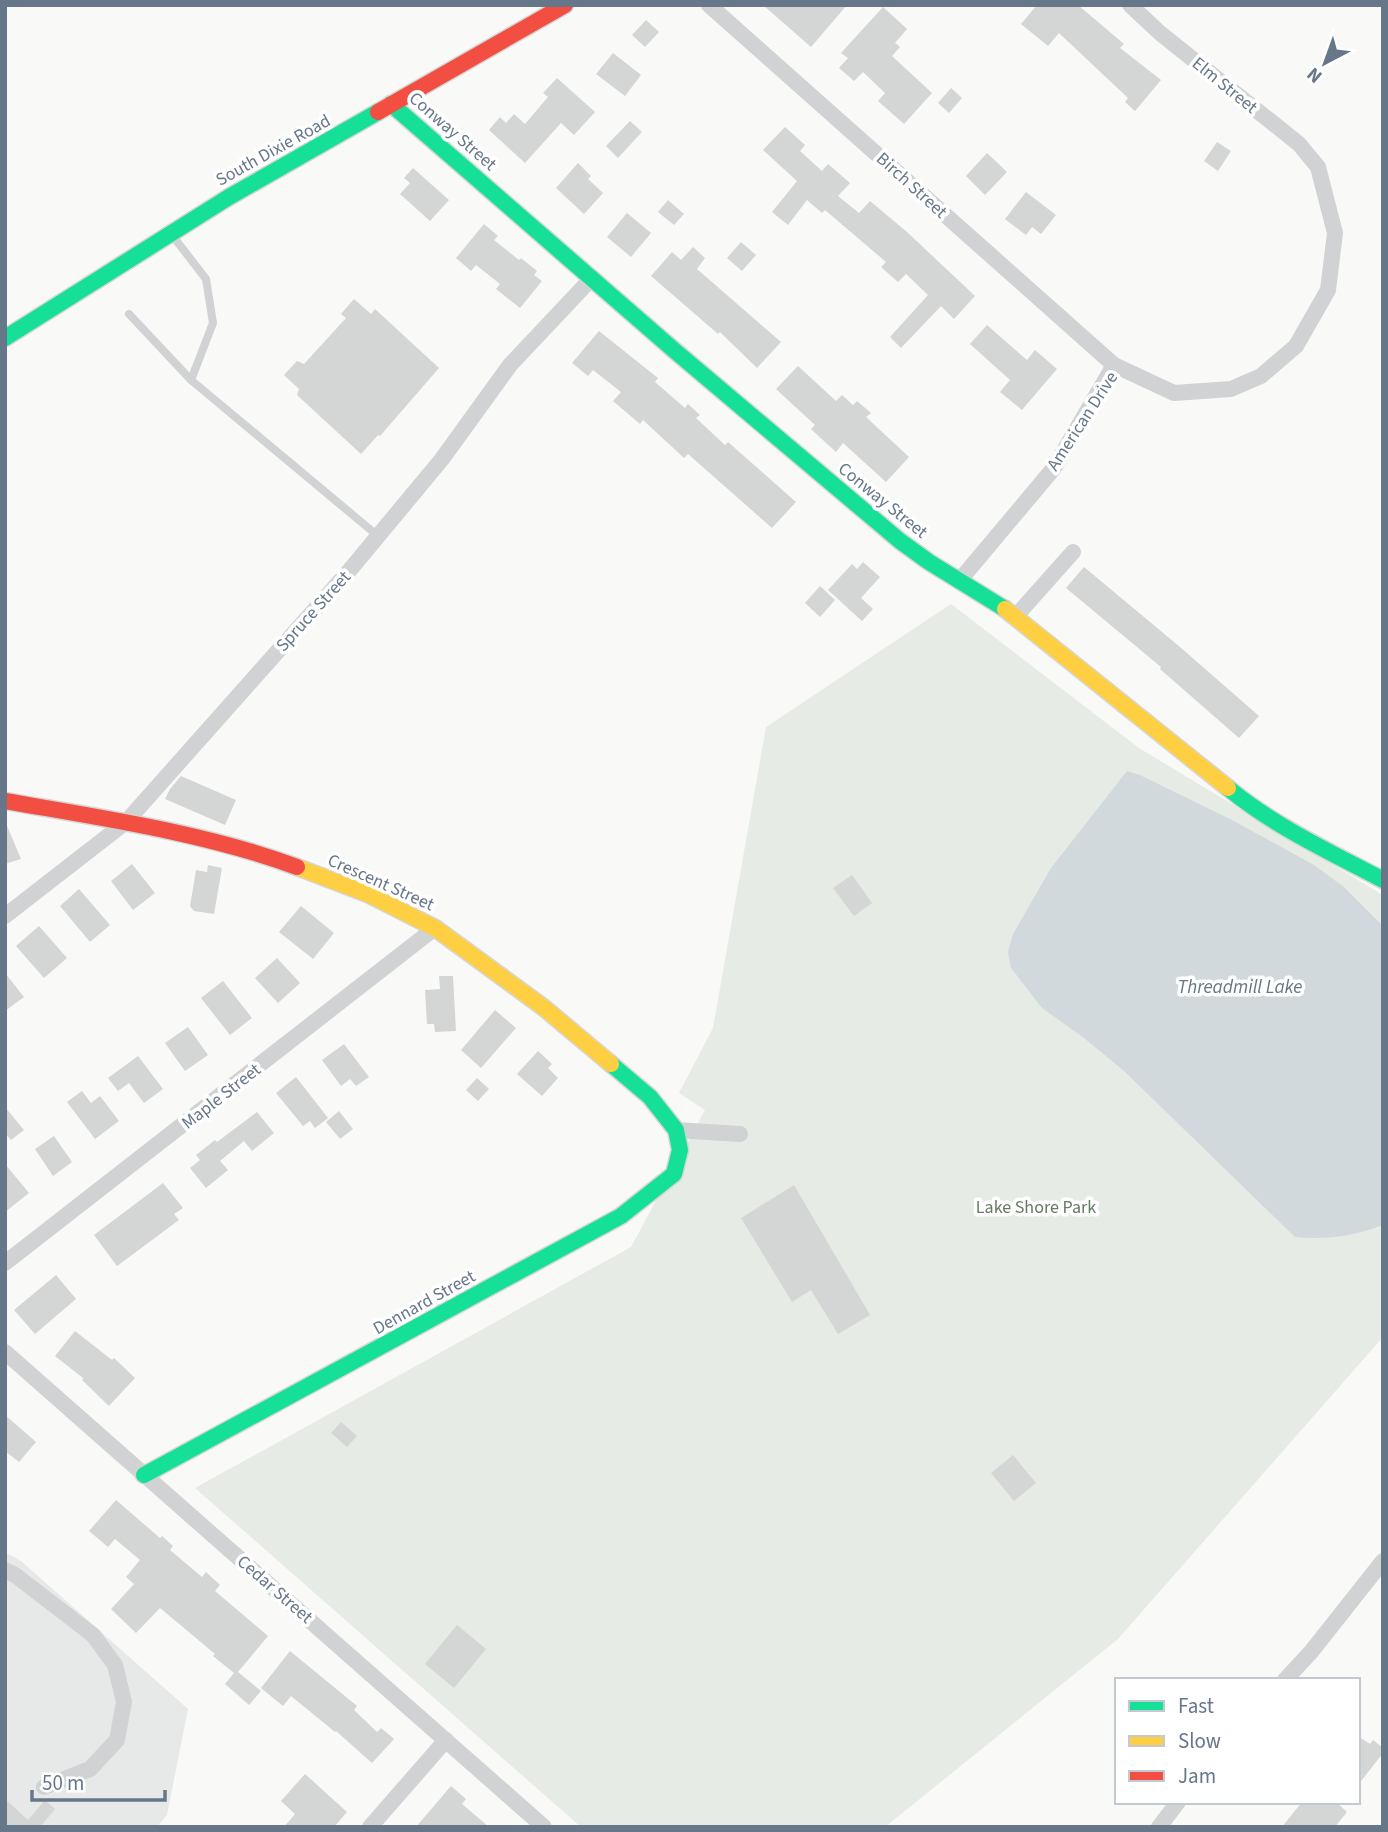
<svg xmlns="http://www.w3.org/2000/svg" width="1388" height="1832" font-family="'Source Sans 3',sans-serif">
<rect width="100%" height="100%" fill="#f9f9f8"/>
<polygon fill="#e7e9e9" points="5,1552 21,1561 188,1709 167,1815 157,1827 5,1827"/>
<polygon fill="#e7ebe5" points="951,604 1139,748 1383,895 1383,1337 1118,1639 885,1827 581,1827 195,1488 631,1247 705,1110 679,1093 713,1028 766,727"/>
<path fill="#d2d9dd" d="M1127 771 1140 775 1234 821 1314 865 1344 887 1383 926V1225C1354 1236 1327 1240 1295 1237L1124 1071 1084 1038 1042 1008 1011 968 1008 952 1013 934 1051 868Z"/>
<g fill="#d4d5d5">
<polygon points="763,5 847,5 811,47"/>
<polygon points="1037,5 1078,5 1124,44 1120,48 1161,80 1135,111 1125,102 1128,98 1059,33 1048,46 1021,24"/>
<polygon points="883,7 907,29 895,43 900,47 892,56 932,93 904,124 878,101 885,93 863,72 854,81 839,68 848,58 841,53"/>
<polygon points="646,20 659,32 645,47 632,35"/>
<polygon points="613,53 641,75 625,96 596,74"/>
<polygon points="557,78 595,112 574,135 561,123 525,163 489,130 500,117 506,123 514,114 525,124 548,97 543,93"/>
<polygon points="951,88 962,98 949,113 938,103"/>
<polygon points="630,121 642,132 618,158 606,146"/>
<polygon points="785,127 805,145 800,151 822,171 828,164 850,183 838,196 859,213 870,201 907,232 975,296 954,319 941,306 901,348 890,337 928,295 906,274 898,282 881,267 886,262 825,210 822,213 807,200 788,225 772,212 797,181 763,150"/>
<polygon points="1217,142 1231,151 1218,171 1204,161"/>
<polygon points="987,153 1007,172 985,195 966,176"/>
<polygon points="578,163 591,176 588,179 603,193 584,214 556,188"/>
<polygon points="413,168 449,200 430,221 400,194 410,183 404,178"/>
<polygon points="1026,192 1056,215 1041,234 1032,227 1026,235 1005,219"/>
<polygon points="668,200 684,214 674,225 658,212"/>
<polygon points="627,213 651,233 631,257 607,237"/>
<polygon points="484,224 498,236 494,240 519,260 521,258 537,271 534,275 542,281 520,308 496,289 500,284 476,265 471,271 456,258"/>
<polygon points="741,242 756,255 742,271 727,258"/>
<polygon points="693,247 705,258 697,269 781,342 757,368 720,332 718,334 651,276 672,252 681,260"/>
<polygon points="354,299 371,314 375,309 439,368 380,436 378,435 361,454 297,395 299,389 284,375 297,361 304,364 346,318 341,314"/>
<polygon points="987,325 1027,360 1035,350 1057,369 1022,410 1000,392 1010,380 970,344"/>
<polygon points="599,331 658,378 655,382 685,408 688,404 700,415 696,418 725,445 728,442 796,502 772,528 688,454 684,458 643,420 640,424 613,401 621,392 593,370 588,376 572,363"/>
<polygon points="798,366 836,401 842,395 853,405 857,401 871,413 866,417 909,457 886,482 843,443 836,452 811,429 815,425 776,389"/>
<polygon points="863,562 880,577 861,598 873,609 862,621 828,590 852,564 857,569"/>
<polygon points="1084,567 1180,647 1259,716 1239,738 1160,669 1161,667 1066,588"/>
<polygon points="820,586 835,600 820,617 805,603"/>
<polygon points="181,776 236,800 225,825 165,799 170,789"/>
<polygon points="5,821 21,859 5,864"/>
<polygon points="132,864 155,893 133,910 111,881"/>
<polygon points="208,865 222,868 214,914 194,911 190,906 196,870 207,872"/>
<polygon points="852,875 872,903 854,916 833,888"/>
<polygon points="79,889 110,925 90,942 60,906"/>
<polygon points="301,906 334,933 313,959 279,932"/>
<polygon points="39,926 67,958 44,978 16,946"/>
<polygon points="277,958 300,983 278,1003 255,978"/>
<polygon points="5,973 24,997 5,1011"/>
<polygon points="439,976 453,976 456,1031 435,1032 434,1024 427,1024 425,990 440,989"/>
<polygon points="223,981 252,1018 230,1035 201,998"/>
<polygon points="495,1010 516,1028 481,1068 461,1050"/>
<polygon points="188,1027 208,1055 185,1071 165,1043"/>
<polygon points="344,1044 369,1077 356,1086 350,1079 341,1086 322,1060"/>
<polygon points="538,1051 552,1064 548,1068 558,1078 542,1096 517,1074"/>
<polygon points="138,1056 163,1089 144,1103 129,1083 118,1091 108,1078"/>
<polygon points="296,1077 328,1118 315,1128 310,1121 303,1126 276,1093"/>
<polygon points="477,1078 489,1089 478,1101 466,1090"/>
<polygon points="82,1091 91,1103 100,1096 119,1121 95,1139 67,1102"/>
<polygon points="5,1107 24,1130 11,1140 5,1133"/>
<polygon points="339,1111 353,1129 340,1139 326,1122"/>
<polygon points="257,1112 274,1133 252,1151 244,1141 220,1161 228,1170 206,1188 190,1168 200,1160 196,1155 215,1140 217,1142"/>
<polygon points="54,1136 72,1162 53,1176 35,1149"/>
<polygon points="5,1164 29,1193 5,1212"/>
<polygon points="163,1183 183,1208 174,1214 179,1220 117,1266 94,1235"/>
<polygon points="794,1185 870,1315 838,1334 811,1290 792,1302 741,1218"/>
<polygon points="56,1275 76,1299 35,1334 14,1310"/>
<polygon points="75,1331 112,1360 114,1358 135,1378 109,1406 82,1380 83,1378 55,1356"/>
<polygon points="5,1415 36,1442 19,1462 5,1451"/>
<polygon points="341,1422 357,1436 347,1447 331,1433"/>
<polygon points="1013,1455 1036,1483 1014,1501 991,1473"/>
<polygon points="116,1500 160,1538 162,1536 173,1546 170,1550 202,1577 206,1572 220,1585 215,1591 268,1636 238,1672 261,1691 249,1705 225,1684 234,1673 213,1656 215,1654 160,1608 136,1633 111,1609 134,1584 126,1577 140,1560 115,1539 108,1547 89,1531"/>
<polygon points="457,1625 486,1649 454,1688 425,1664"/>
<polygon points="290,1651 357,1706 354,1710 377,1732 381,1728 394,1739 372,1763 336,1731 335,1732 291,1696 283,1706 261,1688"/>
<polygon points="1358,1736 1370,1744 1373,1740 1383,1748 1383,1753 1358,1785"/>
<polygon points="305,1774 347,1812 334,1827 284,1827 295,1814 281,1801"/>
<polygon points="451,1786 466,1799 462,1804 489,1827 416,1827"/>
<polygon points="5,1799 28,1820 45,1800 55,1809 40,1827 5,1827"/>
<polygon points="1302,1802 1336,1802 1347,1812 1335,1827 1282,1827"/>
</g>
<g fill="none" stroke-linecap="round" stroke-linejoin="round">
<defs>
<g id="fast">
<polyline points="391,104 675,351 900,541 929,562 1005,609"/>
<polyline points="5,338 229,197 378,112"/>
<path d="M1228 788C1274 826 1330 852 1383 880"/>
<polyline points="144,1475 621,1216 674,1174 680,1150 676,1130 650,1097 611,1064"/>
</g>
<g id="slow">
<polyline points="1005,609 1228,788"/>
<polyline points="297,867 370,895 435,928 543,1007 611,1064"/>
</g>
<g id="jam">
<polyline points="378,112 565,5"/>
<path d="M5 801C101 818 206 833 297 867"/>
</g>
</defs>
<use href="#fast" stroke="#d5d7d7" stroke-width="19"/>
<use href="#slow" stroke="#d5d7d7" stroke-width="19"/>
<use href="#jam" stroke="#d5d7d7" stroke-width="19"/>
<g stroke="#d1d2d3" stroke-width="8">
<polyline points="172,235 206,279 213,323 191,380"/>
<polyline points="129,314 191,380 378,536"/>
</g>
<g stroke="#d1d2d3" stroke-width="16">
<polyline points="709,5 1114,365"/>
<polyline points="960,580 1054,468 1114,365 1174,393 1231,389 1261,376 1296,346 1328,290 1335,233 1318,167 1299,144 1160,33 1130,5"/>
<polyline points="1016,616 1073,552"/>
<polyline points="5,916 126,822 349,571 442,459 510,365 592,278"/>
<polyline points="676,1130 740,1134"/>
<polyline points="5,1263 435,928"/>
<polyline points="5,1352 544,1827"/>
<polyline points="5,1570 15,1575 93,1635 115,1665 124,1702 117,1740 90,1769 44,1787"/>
<polyline points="1285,1680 1311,1652 1383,1561"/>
<polyline points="370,1827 446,1740"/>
<polyline points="1159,1827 1178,1802"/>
</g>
<use href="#fast" stroke="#16e098" stroke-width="16"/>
<use href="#slow" stroke="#ffcf43" stroke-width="16"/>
<use href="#jam" stroke="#f24e42" stroke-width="16"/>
</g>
<g text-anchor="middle" stroke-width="7" stroke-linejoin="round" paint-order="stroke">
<g font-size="18" fill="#67778a" stroke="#fff">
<text transform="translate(1225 85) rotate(39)" y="6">Elm Street</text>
<text transform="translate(453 131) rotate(41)" y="6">Conway Street</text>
<text transform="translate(273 150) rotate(-29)" y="6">South Dixie Road</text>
<text transform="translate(912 185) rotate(42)" y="6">Birch Street</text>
<text transform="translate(1082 421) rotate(-57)" y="6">American Drive</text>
<text transform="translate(883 500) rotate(39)" y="6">Conway Street</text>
<text transform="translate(313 611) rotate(-48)" y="6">Spruce Street</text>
<text transform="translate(381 882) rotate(24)" y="6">Crescent Street</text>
<text transform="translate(221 1096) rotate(-38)" y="6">Maple Street</text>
<text transform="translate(424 1302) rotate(-29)" y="6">Dennard Street</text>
<text transform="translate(275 1589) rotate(41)" y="6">Cedar Street</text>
</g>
<g font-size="18" fill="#657b62" stroke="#fff">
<text x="1036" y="1213">Lake Shore Park</text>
</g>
<g font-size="19" font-style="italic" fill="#637884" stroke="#fff">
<text x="1240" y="993">Threadmill Lake</text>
</g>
</g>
<rect width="1388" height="1832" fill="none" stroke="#67778a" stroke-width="14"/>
<rect x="1115" y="1678" width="245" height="126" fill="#ffffff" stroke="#c2c9d0" stroke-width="2"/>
<rect x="1129" y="1701" width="35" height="10" fill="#16e098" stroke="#c2c9d0" stroke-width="2"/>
<text x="1178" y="1713" font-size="21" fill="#67778a">Fast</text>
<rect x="1129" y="1736" width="35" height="10" fill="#ffcf43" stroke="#c2c9d0" stroke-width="2"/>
<text x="1178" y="1748" font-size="21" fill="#67778a">Slow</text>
<rect x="1129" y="1771" width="35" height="10" fill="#f24e42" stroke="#c2c9d0" stroke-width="2"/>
<text x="1178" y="1783" font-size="21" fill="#67778a">Jam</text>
<g transform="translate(1325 63) rotate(221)" stroke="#ffffff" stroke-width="5" paint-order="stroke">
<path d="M0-5L12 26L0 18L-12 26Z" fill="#67778a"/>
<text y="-10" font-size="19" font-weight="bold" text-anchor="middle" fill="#67778a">N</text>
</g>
<path d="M32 1790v10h133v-10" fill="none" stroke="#67778a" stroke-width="3.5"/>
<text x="42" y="1790" font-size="21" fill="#67778a" stroke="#ffffff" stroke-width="5" paint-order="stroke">50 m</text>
</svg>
